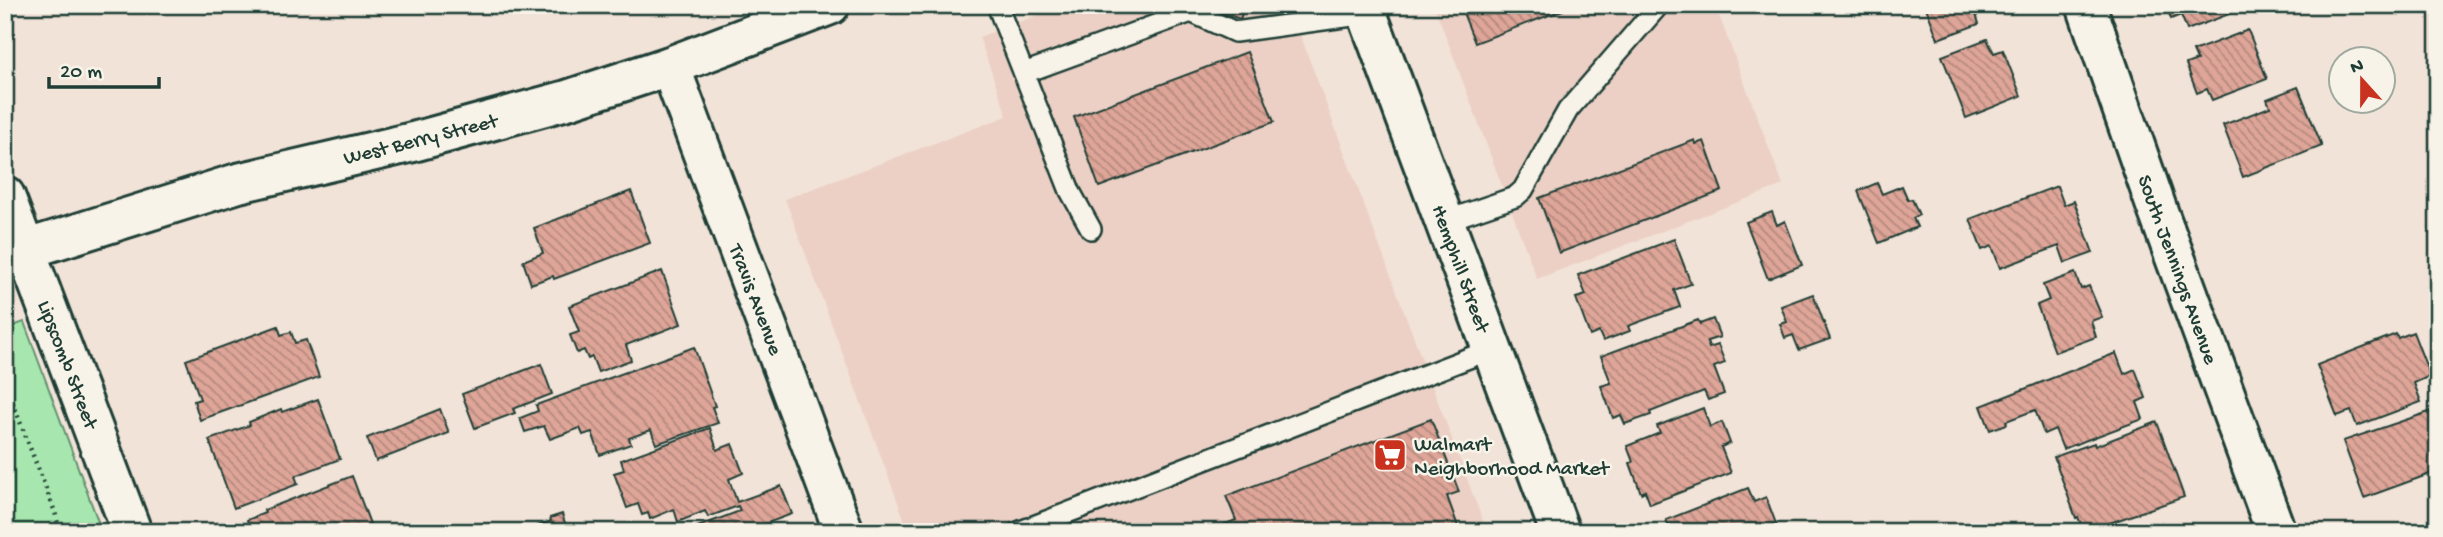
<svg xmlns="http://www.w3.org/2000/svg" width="2443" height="537" font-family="'Gochi Hand',sans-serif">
<defs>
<pattern id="building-back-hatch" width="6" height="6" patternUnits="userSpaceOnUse" patternTransform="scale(1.75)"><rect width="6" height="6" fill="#dea598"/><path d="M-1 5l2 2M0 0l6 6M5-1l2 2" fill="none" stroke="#b3887d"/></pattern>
</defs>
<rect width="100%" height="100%" fill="#f2e3d8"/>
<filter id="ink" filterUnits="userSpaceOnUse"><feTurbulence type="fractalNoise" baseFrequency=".0143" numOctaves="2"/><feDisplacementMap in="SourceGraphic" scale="14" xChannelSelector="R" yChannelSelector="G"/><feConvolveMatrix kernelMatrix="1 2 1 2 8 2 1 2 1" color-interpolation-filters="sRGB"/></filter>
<g filter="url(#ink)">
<g fill="#ecd0c5">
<polygon points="1064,5 1289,5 1487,532 909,532 785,199 1007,116 979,37"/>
<polygon points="1434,5 1715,5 1783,185 1537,279"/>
</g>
<polygon fill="#a7e6ae" stroke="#639271" stroke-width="2" points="24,322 102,532 5,532 5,329"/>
<g fill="url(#building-back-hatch)" stroke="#1f3d34" stroke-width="2">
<polygon points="1209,5 1245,5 1240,19 1208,8"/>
<polygon points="1460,5 1576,5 1475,43"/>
<polygon points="1925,5 1984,5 1985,7 1975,11 1979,24 1938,39"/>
<polygon points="2166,5 2230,5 2232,13 2187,30 2181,15 2171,19"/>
<polygon points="2248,30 2267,79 2212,100 2207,89 2197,93 2186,64 2197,60 2193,51"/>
<polygon points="1987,39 1994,53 2003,50 2021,96 1966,118 1942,56"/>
<polygon points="1247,52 1274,122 1099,187 1074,117"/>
<polygon points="2298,87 2322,146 2243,177 2223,125 2270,107 2267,99"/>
<polygon points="1695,140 1696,144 1704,141 1722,191 1559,253 1539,198"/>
<polygon points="1877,183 1882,194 1902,186 1908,200 1912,199 1919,215 1913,218 1917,227 1879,243 1858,191"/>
<polygon points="2057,186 2064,205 2074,201 2093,253 2065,263 2059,246 2000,268 1992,246 1982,250 1970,219"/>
<polygon points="631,191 650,243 554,279 553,276 531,284 523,261 543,253 534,228"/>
<polygon points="1772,212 1777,225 1785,221 1802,265 1768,279 1746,222"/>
<polygon points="1674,239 1691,284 1674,290 1680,307 1628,326 1630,331 1603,341 1599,332 1590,336 1576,298 1586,295 1578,275"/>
<polygon points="662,271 681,324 626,345 631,360 598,372 592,357 588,359 584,350 577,353 570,335 579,332 569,306"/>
<polygon points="2075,273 2081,289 2089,286 2102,317 2091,321 2096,337 2055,352 2037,305 2049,300 2043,285"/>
<polygon points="1813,294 1830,339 1799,350 1793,335 1785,338 1780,324 1787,322 1781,306"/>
<polygon points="1713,319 1720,337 1707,341 1709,348 1718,345 1725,363 1714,367 1724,394 1708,400 1704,391 1650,412 1651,415 1625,424 1621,415 1613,418 1601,386 1611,383 1601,356 1698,320 1700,324"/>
<polygon points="278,326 281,335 291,332 295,343 306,340 319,377 200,420 194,401 200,399 186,360"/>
<polygon points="2413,332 2430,376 2414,383 2421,402 2357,426 2351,411 2337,416 2317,365 2396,334 2398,338"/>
<polygon points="694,347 715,406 712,407 718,423 656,444 651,430 629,438 631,444 600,455 592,432 583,435 580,428 550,439 544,426 525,432 520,418 538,411 536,405"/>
<polygon points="2116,353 2124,374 2135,369 2146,398 2137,402 2143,419 2063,449 2055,429 2044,434 2035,410 2006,421 2007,424 1990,430 1981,406"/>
<polygon points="541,364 552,394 513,409 515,413 475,428 462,394"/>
<polygon points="318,399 340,459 295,476 298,484 234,508 209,440 250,425 249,422 281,409 282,412"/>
<polygon points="1703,408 1710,427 1722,422 1730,443 1721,447 1731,473 1650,504 1645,491 1641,493 1630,463 1633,462 1627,446 1660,433 1657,426"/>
<polygon points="440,409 449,433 376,461 367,438"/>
<polygon points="2438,409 2438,471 2364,498 2343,441"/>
<polygon points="1431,419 1459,492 1447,496 1460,532 1205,532 1236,520 1226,496"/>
<polygon points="2157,422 2184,497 2084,532 2078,517 2076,518 2054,457 2094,443 2095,446"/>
<polygon points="710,428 717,450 732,444 743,473 729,479 737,502 781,486 792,514 762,525 765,532 684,532 740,511 738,506 708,517 705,511 678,522 674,509 650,519 648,513 642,515 638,504 627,508 614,473 624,470 621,460"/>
<polygon points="352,476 373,532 251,532 247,520 265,513 264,510"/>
<polygon points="1748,488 1754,502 1766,497 1779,532 1671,532 1666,520"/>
<polygon points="562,514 568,532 522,532 551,521 550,518"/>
</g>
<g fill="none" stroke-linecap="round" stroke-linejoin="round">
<defs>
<g id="lane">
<polyline points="997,5 1070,191 1091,229"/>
<polyline points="1191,12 1235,32 1367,14"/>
<polyline points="1024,73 1191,12 1194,5"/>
<polyline points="1445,221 1515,197 1523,190 1568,110 1659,5"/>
<polyline points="1018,532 1492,349"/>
</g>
<g id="street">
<polyline points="2086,5 2156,206 2276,532"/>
<polyline points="670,66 844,532"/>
<polyline points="5,196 132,532"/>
</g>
<g id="secondary">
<polyline points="1364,5 1560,532"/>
<polyline points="5,256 238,183 413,142 567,100 670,66 830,5"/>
</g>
</defs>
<use href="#lane" stroke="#1f3d34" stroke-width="24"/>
<use href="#street" stroke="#1f3d34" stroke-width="44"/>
<use href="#secondary" stroke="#1f3d34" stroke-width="44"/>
<polyline stroke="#1f3d34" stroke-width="4.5" stroke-dasharray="2 5" stroke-linecap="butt" points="5,383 55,512 60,532"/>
<use href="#lane" stroke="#f7f3e8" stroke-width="19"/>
<use href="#street" stroke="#f7f3e8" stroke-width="38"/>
<use href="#secondary" stroke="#f7f3e8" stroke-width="38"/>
</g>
</g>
<defs>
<symbol id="supermarket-square" viewBox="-11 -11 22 22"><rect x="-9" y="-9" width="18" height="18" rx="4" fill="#c8321e" stroke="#f7f3e8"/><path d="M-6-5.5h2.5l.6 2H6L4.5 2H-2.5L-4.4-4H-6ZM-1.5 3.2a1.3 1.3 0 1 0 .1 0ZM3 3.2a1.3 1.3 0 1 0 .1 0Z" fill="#fff"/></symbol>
</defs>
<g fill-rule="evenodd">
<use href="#supermarket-square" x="1371" y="436" width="38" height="38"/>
</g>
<g text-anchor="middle" stroke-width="5" stroke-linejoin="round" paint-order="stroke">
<g font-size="21" fill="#1f3d34" stroke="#f7f3e8">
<text transform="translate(420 138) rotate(-14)" y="7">West Berry Street</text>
<text transform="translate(1462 268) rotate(70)" y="7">Hemphill Street</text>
<text transform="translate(2179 269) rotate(70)" y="7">South Jennings Avenue</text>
<text transform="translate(757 299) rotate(69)" y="7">Travis Avenue</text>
<text transform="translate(69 364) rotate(69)" y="7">Lipscomb Street</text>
</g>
<g font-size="21" fill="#1f3d34" stroke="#f7f3e8" text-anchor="start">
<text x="1414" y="450">Walmart<tspan x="1414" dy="24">Neighborhood Market</tspan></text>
</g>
</g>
<rect width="2443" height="537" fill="none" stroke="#f7f3e8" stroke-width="28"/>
<rect x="14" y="14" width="2415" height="509" fill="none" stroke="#1f3d34" stroke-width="2.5" filter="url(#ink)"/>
<g transform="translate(2362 80) rotate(339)"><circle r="33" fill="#f7f3e8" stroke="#a1aaa0" stroke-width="2"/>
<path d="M0-5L12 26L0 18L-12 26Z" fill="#c8321e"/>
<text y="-10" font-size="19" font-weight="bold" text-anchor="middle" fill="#1f3d34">N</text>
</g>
<path d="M49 77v10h110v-10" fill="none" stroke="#1f3d34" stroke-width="3.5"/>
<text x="60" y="77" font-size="21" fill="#1f3d34" stroke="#f7f3e8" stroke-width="5" paint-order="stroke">20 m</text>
</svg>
